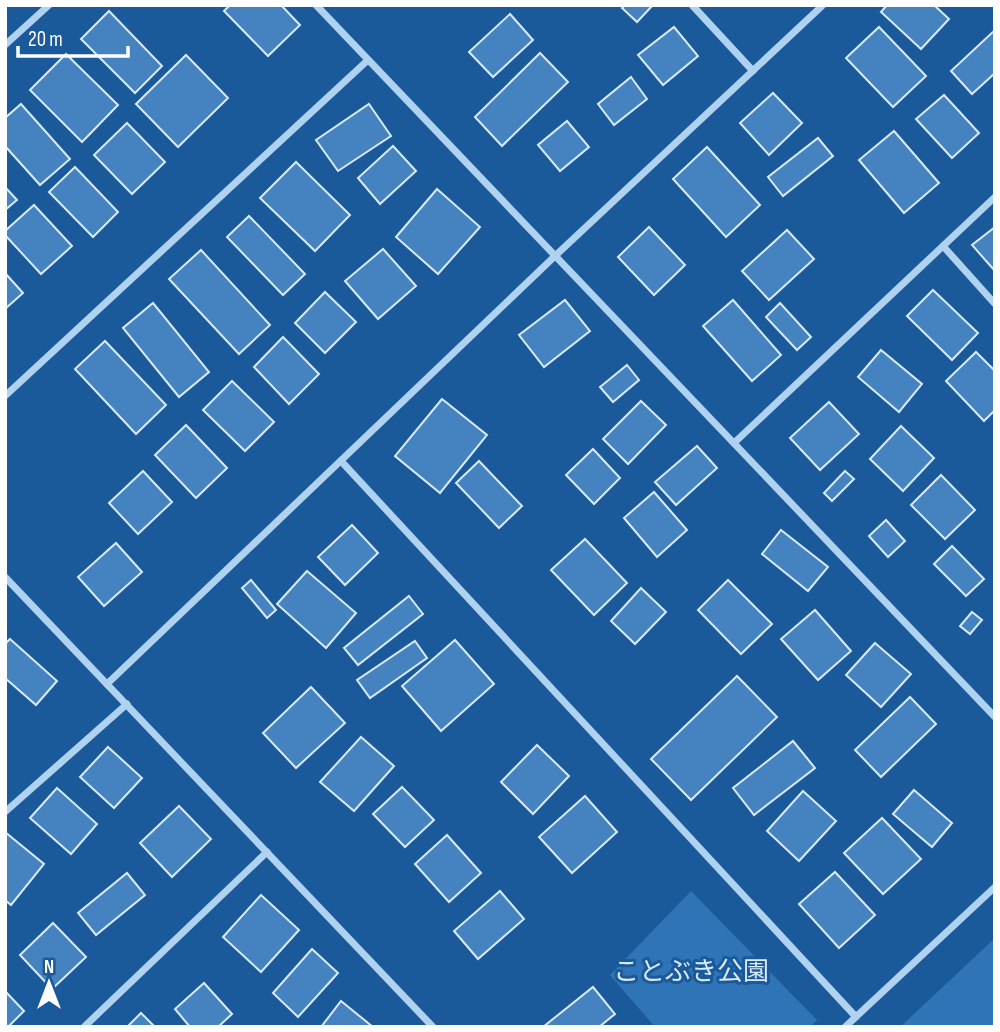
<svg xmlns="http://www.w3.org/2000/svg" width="1000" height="1032" font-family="'Sofia Sans Condensed','Noto Sans JP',sans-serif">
<rect width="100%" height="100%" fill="#1b5a9a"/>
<g fill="#2e74b7">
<polygon points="691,891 817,1020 810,1027 655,1027 610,975"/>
<polygon points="995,938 995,1027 900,1027"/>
</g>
<g fill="#4483c0" stroke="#d8eafc" stroke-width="2">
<polygon points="230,5 281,5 300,25 268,56 224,11"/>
<polygon points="625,5 653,5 637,22 622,8"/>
<polygon points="887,5 934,5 949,19 921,49 881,12"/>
<polygon points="109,11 162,66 135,93 81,39"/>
<polygon points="510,14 533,40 493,77 469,52"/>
<polygon points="674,27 698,56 663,85 638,55"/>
<polygon points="879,27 926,76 893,107 846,58"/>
<polygon points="995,30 995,73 972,94 951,71"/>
<polygon points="540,53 568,82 502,146 475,117"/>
<polygon points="66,54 118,105 82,142 30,90"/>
<polygon points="186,55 228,98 178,147 136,104"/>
<polygon points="631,77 647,99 614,125 598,104"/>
<polygon points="773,93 802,123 769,155 740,123"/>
<polygon points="944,95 979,133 952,158 916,119"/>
<polygon points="21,104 70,159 40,185 5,146 5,118"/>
<polygon points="369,104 391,136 338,171 316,140"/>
<polygon points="567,121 589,147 560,171 538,145"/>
<polygon points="127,123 165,162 132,194 94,155"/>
<polygon points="894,131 939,183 904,213 859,160"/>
<polygon points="818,138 833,156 783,196 768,177"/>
<polygon points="393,146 416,171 380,204 358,178"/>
<polygon points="707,147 760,205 726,237 673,179"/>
<polygon points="296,162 350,215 315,251 260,198"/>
<polygon points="75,167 118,212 93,237 49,192"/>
<polygon points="5,187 17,200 5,210"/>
<polygon points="437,189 480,227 438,274 396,237"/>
<polygon points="34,205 72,246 41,274 5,235 5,231"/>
<polygon points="249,216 305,274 283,295 227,237"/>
<polygon points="649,227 685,265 654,295 618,257"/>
<polygon points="995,227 995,271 972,245"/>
<polygon points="787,230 814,259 769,300 742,271"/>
<polygon points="383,249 416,286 378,319 345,281"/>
<polygon points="201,250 270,325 239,354 169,279"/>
<polygon points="5,273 23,293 5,309"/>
<polygon points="933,290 978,333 952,360 907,316"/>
<polygon points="325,292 356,322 325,353 295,323"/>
<polygon points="565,300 590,331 544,367 519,335"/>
<polygon points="733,300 781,355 752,381 703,326"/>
<polygon points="153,303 209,372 179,397 123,328"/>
<polygon points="780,303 811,337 797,350 766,317"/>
<polygon points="283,337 319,374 289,404 254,367"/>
<polygon points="105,341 166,405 136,434 75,369"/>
<polygon points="881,350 922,384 899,412 858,377"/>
<polygon points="976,352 995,371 995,410 984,421 946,381"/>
<polygon points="627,365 639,380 613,402 600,387"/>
<polygon points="232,381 274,422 245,451 203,410"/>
<polygon points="442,399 487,435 440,493 395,456"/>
<polygon points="641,401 666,425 628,464 603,439"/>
<polygon points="829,402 859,434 820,470 790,438"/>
<polygon points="186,425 227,468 196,498 155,455"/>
<polygon points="901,426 934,458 903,491 870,459"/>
<polygon points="697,446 717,468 676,505 655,482"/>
<polygon points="593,449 620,478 594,504 566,475"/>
<polygon points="479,461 522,506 499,528 456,483"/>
<polygon points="143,471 172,502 138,534 109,503"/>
<polygon points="845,471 854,479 832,501 824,493"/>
<polygon points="941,475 975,510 945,539 911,505"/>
<polygon points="654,492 687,530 657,557 624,518"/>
<polygon points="886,520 905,541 888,557 869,536"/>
<polygon points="352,525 378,553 345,585 318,557"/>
<polygon points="781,530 828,567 808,591 762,554"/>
<polygon points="585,539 627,583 594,615 551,570"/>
<polygon points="116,543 142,572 104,606 78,577"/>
<polygon points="952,546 984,579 966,596 934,564"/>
<polygon points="307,571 356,613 326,648 277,604"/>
<polygon points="251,580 276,610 267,618 242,588"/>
<polygon points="728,580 772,624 741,654 698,610"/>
<polygon points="641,588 666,612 635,644 611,621"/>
<polygon points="409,596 423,614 358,665 344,648"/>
<polygon points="815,610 851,651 818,680 781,639"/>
<polygon points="972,612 982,620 970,634 960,626"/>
<polygon points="10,639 57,681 36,705 5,678 5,644"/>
<polygon points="455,640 494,684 441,731 402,686"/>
<polygon points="415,641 427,658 370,698 357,680"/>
<polygon points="875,643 911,674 881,707 846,675"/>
<polygon points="737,676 777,717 691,800 651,759"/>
<polygon points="311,687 345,723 296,768 263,733"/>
<polygon points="910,697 936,724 881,777 855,750"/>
<polygon points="361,737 394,766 354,811 320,782"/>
<polygon points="793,741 815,768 754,815 733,788"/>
<polygon points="537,745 569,776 533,814 501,782"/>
<polygon points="108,747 142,778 114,808 80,777"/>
<polygon points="402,787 434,820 405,847 373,814"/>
<polygon points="57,788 97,824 71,854 30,818"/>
<polygon points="914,790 952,823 932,847 893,814"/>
<polygon points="803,791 836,821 799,861 767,831"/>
<polygon points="585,796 617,832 572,873 539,837"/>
<polygon points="179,806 211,839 172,877 140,843"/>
<polygon points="882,818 921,859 883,894 844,853"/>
<polygon points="5,832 44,864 11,905 5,900"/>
<polygon points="447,835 481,873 449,902 415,864"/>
<polygon points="835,872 875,915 839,948 799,904"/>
<polygon points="127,873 145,895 96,935 78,913"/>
<polygon points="500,891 524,919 478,959 454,931"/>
<polygon points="261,895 299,930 261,972 223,937"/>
<polygon points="53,923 86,957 52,989 20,955"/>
<polygon points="312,949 338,973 298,1017 273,993"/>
<polygon points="204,983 232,1014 218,1027 190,1027 175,1009"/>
<polygon points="593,987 615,1014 599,1027 543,1027"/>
<polygon points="5,991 24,1011 8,1027 5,1027"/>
<polygon points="341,1001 373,1027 321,1027"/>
<polygon points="141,1013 155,1027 127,1027"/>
</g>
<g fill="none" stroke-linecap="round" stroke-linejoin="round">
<g stroke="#b0d2f1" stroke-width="7">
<polyline points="316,5 995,717"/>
<polyline points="692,5 753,71"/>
<polyline points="5,45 49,5"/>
<polyline points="943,246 995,304"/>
<polyline points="5,396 368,60"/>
<polyline points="734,443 995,197"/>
<polyline points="341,461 856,1017"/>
<polyline points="5,577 433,1027"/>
<polyline points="107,684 555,256 823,5"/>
<polyline points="5,812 127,704"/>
<polyline points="84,1027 267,852"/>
<polyline points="845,1027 995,887"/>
</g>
</g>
<g text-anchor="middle" stroke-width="6" stroke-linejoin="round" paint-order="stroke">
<g font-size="26" fill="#d8eafc" stroke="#1b5a9a">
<text x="691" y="980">ことぶき公園</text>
</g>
</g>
<rect width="1000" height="1032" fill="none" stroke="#ffffff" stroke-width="14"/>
<g transform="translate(49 983)" stroke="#1b5a9a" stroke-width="5" paint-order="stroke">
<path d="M0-5L12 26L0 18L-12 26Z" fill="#ffffff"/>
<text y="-10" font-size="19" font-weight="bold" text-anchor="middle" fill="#ffffff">N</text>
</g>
<path d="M18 46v10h110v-10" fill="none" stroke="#ffffff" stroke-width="3.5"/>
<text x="28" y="46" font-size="21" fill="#ffffff" stroke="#1b5a9a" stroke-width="5" paint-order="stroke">20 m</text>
</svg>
